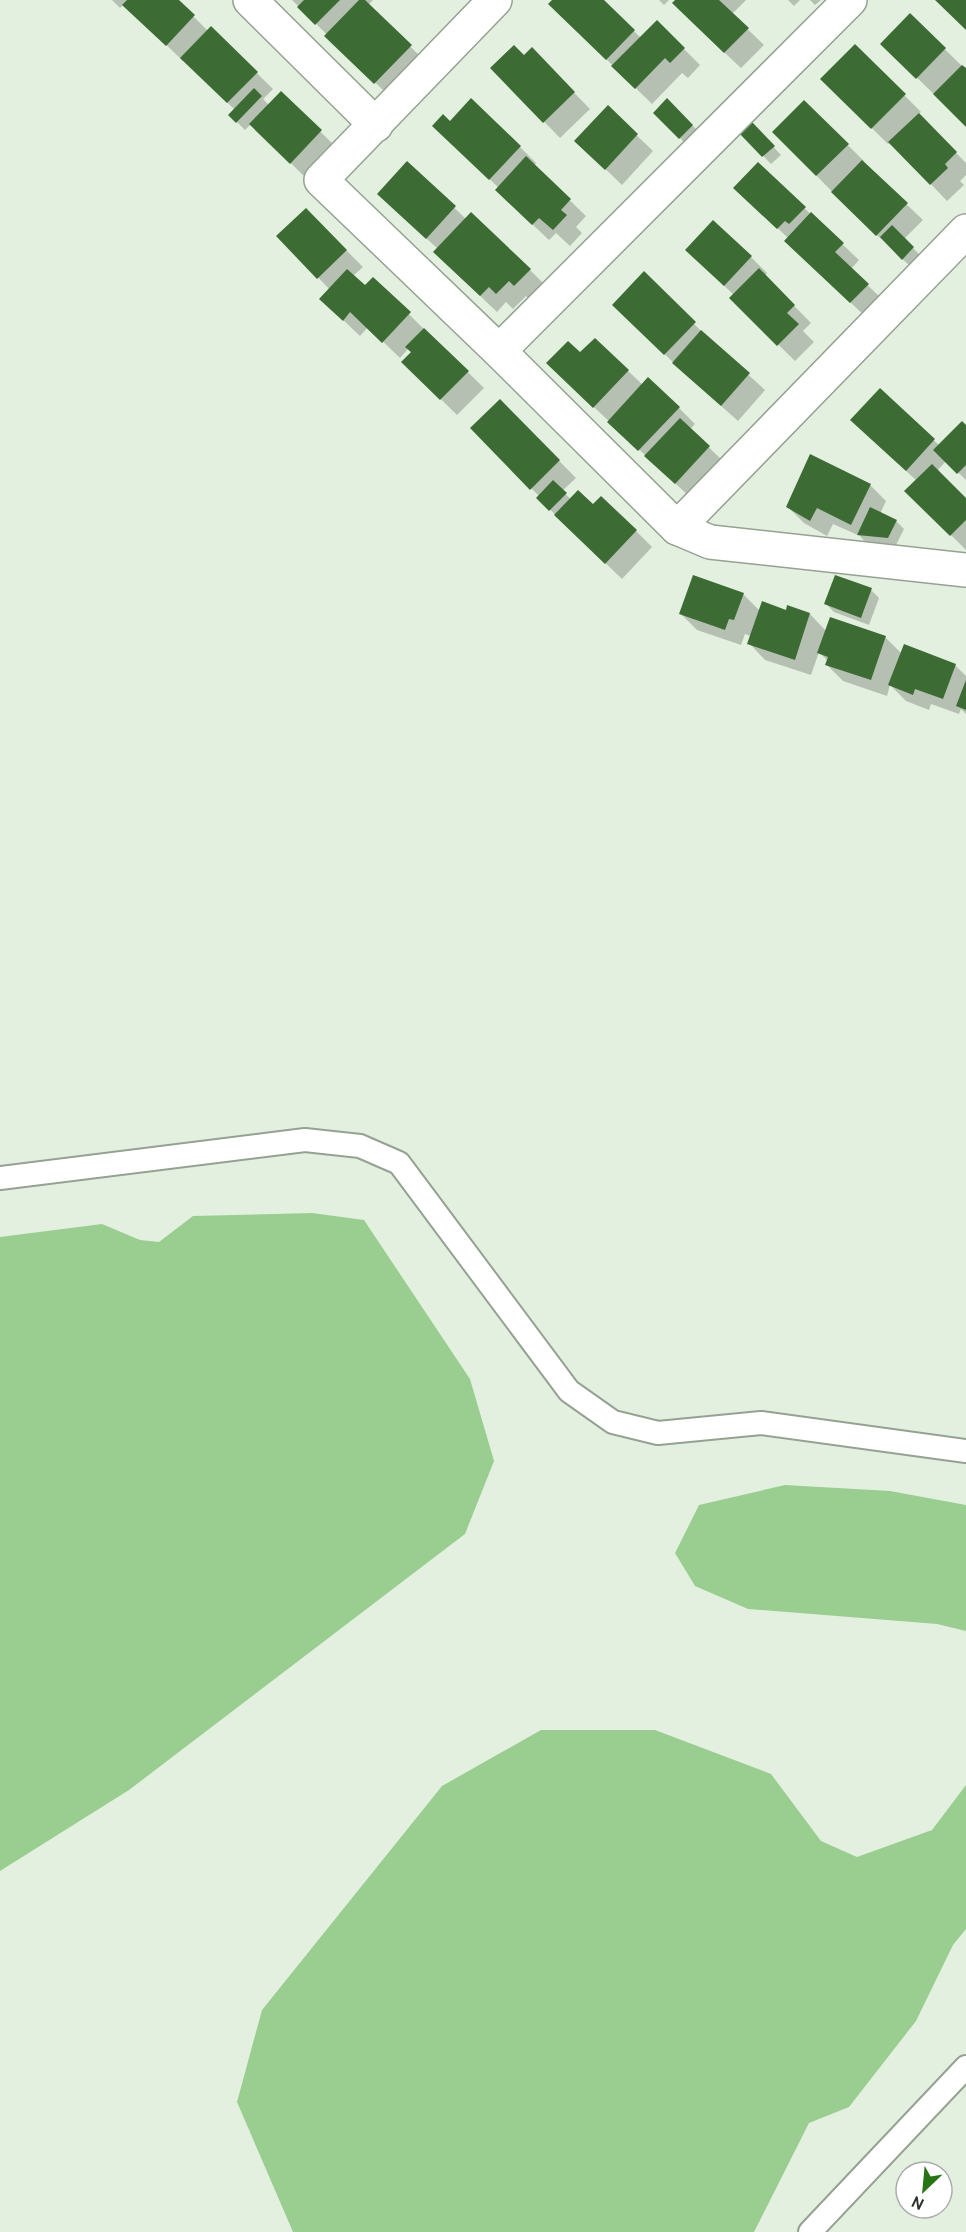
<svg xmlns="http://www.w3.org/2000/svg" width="966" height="2232" font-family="Cabin,sans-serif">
<rect width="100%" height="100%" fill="#e3f0e0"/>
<g fill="#9ace90">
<polygon points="312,1213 364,1220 470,1379 494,1461 465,1534 129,1790 0,1871 0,1237 102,1224 140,1240 159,1242 193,1216"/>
<polygon points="785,1485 890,1491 966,1505 966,1631 937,1624 748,1609 695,1586 675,1553 699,1505"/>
<polygon points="541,1730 655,1730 771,1774 821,1841 857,1857 932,1830 966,1785 966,1929 953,1945 916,2021 849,2107 809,2123 754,2232 293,2232 237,2102 262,2010 442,1786"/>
</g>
<g fill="#0003">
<polygon points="112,0 177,0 208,31 211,28 273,89 263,99 269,105 281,93 337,148 307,179 251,124 245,130 230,115 235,110 184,60 183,61 124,4 120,8"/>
<polygon points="292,0 373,0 368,5 427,63 392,99"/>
<polygon points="554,0 602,0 641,38 657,22 700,65 688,78 682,73 652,104 550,4"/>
<polygon points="659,0 669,0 664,5"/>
<polygon points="677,0 746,0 732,14 764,45 741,68 690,20"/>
<polygon points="788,0 800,0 794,6"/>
<polygon points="810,0 821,0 815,5"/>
<polygon points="910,15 966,70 966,125 882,44"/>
<polygon points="855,46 921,112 918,114 966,163 966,175 960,181 964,185 947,201 891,142 888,144 822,79"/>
<polygon points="524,57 548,66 590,109 560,138 492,68"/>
<polygon points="667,100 700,133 688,146 655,113"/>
<polygon points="804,102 864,161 862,162 923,220 904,239 921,256 911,267 849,209 774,132"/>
<polygon points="608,108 653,151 622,185 593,157"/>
<polygon points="450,123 520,147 536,163 534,166 586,216 576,227 582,233 570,246 556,233 549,240 513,206 499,188 450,142"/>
<polygon points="751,123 781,155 771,164 741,133"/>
<polygon points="407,163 466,219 530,270 546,286 531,301 526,296 513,309 506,302 497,312 451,268 438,249 395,210"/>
<polygon points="758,164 859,260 851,269 884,301 867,318 802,257 788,238 752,204"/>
<polygon points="306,210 363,267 353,276 365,287 373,279 484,388 457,415 403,362 412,353 408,349 400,358 368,327 360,336 338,315 330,290 279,236"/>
<polygon points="751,257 767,273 765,276 811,323 803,331 814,342 795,361 731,298 734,295 703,266"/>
<polygon points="644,273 710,340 765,390 738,421 681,370 614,305"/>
<polygon points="595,340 643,385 679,408 695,424 690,429 725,463 692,499 564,379 580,354"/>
<polygon points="880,391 940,446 966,427 966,480 946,461 937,471 966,500 966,550 907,491 917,481 869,437"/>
<polygon points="500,401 576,478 562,491 571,499 593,506 636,531 652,547 622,579 538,498 539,496 472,428"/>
<polygon points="870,485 886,501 880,514 896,521 904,529 896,545 866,543 860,536 833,524 827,536 804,523 788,507"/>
<polygon points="871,590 879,598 869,625 834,612 826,604"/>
<polygon points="743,594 760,611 787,611 788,607 810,614 826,631 885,637 902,654 955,665 966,676 966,714 961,709 959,714 931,704 929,710 906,701 890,685 887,696 843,681 827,665 828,661 819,652 811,675 765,660 749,643 751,636 745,634 741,645 697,630 681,614"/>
</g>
<g fill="#3c6c33">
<polygon points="127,0 179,0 195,15 166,46 122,5"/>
<polygon points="304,0 340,0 315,25 297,7"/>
<polygon points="359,0 365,0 412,45 374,84 324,36"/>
<polygon points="552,0 604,0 635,30 606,60 548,4"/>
<polygon points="675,0 719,0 749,28 724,53 672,3"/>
<polygon points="935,0 966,0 966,30"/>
<polygon points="910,13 946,48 916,79 880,44"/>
<polygon points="657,20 685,48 670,63 665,58 635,89 611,66"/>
<polygon points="211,26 258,72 227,103 180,58"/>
<polygon points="855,44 906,94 871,129 820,79"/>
<polygon points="514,45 524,55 532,47 575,92 543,123 490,68"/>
<polygon points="962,65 966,68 966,127 933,94"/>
<polygon points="254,88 262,96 236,123 228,115"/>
<polygon points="281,91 322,130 290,164 249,124"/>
<polygon points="471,98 521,146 489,180 432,126 443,114 450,121"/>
<polygon points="667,98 693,125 679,139 653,113"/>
<polygon points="804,100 849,144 816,176 772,132"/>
<polygon points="608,105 638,134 605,170 574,141"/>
<polygon points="919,113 957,152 945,164 948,168 930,185 888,142"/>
<polygon points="751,121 775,146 762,157 739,133"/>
<polygon points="526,156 571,199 561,210 567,215 553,230 539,218 532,225 495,190"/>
<polygon points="862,160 908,203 876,236 831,192"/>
<polygon points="407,161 456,206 426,239 377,194"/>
<polygon points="758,162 806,207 789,224 785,221 777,229 733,188"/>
<polygon points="306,208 347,250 317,279 276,236"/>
<polygon points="471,212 531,269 514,286 509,281 496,294 489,287 480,296 433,252"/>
<polygon points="811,212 844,243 835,252 869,284 850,303 784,241"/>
<polygon points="713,220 752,256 724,286 685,250"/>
<polygon points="892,225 914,247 902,260 880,237"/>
<polygon points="759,268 795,305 787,313 799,324 777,346 729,298"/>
<polygon points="347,269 365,285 373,277 411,312 382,343 350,312 343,321 319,299"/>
<polygon points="644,271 696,322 664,355 612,305"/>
<polygon points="424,328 469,371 440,400 401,362 411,352 405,347"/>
<polygon points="701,330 750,373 721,406 672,363"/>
<polygon points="595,338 629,370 593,408 546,363 568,341 580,352"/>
<polygon points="648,377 680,407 638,451 607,422"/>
<polygon points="880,388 935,439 906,471 850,420"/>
<polygon points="500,399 560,460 530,490 470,428"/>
<polygon points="680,418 710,446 675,484 644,456"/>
<polygon points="962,421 966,425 966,465 957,474 933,450"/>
<polygon points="810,454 871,484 851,525 817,508 810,521 786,507"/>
<polygon points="932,464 966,498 966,520 950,536 904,491"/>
<polygon points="553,480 567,493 549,511 536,498"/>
<polygon points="578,490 593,504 601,496 637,530 605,564 554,515"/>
<polygon points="870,507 897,520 888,538 857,535"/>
<polygon points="693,575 744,593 734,620 729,619 725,630 679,614"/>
<polygon points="835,575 872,588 861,618 824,604"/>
<polygon points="762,601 786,610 787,605 810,613 795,660 747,644"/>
<polygon points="830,617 886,636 871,680 825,665 828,657 817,653"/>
<polygon points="904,644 956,664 943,699 915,689 913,695 888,685"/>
<polygon points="966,680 966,710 956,706"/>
</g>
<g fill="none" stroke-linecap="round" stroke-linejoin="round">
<defs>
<g id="lane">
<polyline points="0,1178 305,1140 360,1146 399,1163 569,1391 613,1422 658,1433 761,1423 966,1451"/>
<polyline points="810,2232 966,2067"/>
</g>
<g id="street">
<polyline points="250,0 376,125"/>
<polyline points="495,0 321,180 499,351 677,528"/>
<polyline points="966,231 677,528 710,542 966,570"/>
<polyline points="499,351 850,0"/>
</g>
</defs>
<use href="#lane" stroke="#95a292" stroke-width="26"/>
<use href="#street" stroke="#95a292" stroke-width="36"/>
<use href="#lane" stroke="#fff" stroke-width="22"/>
<use href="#street" stroke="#fff" stroke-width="33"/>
</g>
<g transform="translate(924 2190) rotate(206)"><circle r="28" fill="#ffffff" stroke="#abadab" stroke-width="1.5"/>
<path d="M0-4.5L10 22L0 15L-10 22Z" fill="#297317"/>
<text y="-9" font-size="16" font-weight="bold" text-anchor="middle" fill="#2d332c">N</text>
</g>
</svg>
